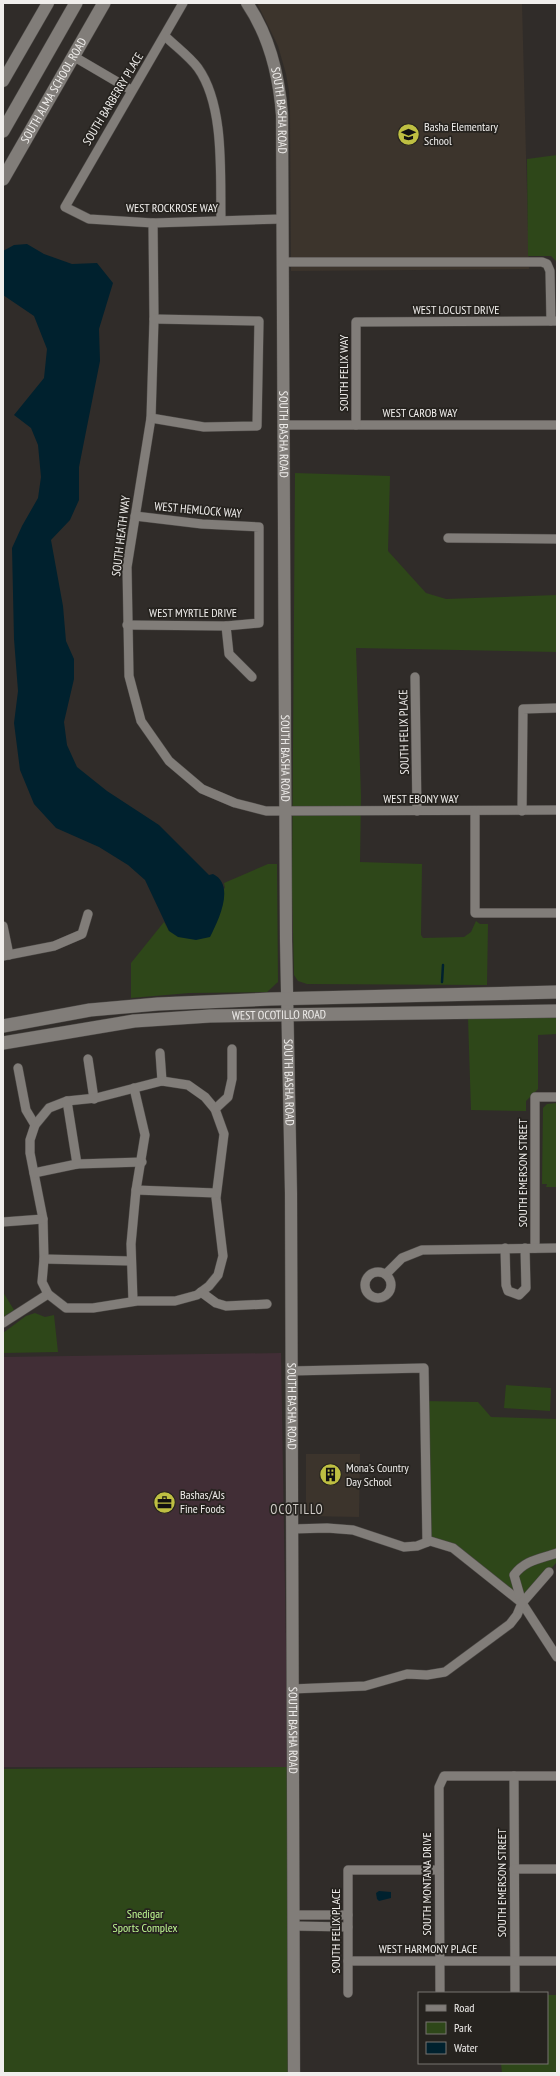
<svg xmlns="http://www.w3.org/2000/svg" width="560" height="2076" font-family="'PT Sans Narrow',sans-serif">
<rect width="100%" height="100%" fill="#302c29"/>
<polygon fill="#412e36" points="281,1353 288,1767 3,1767 3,1357"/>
<g fill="#3c342c">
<polygon points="257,3 522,3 529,269 291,271 290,109 289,91 286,74 278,46"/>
<polygon points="306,1454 360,1454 359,1517 306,1516"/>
</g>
<g fill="#2e4719">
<polygon points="557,155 557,286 556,261 551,256 528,256 527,159"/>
<polygon points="295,473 390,476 388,551 426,593 446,599 557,595 557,652 356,648 361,796 360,862 422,864 421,935 423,938 464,937 471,932 476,921 480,924 488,924 487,985 307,984 298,981 294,975 292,889"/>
<polygon points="268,864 277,864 278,982 267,992 189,993 131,998 131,963 164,922 169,931 225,888 224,883"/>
<polygon points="468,1018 557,1018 557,1034 538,1035 538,1089 526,1101 526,1111 471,1110"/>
<polygon points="557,1103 557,1187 546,1187 547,1184 542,1184 543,1108 547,1104"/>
<polygon points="3,1292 14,1310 3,1317"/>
<polygon points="35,1313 45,1317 54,1315 58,1352 3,1353 3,1333 26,1316"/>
<polygon points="506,1385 551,1388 550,1411 504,1408"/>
<polygon points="424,1401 478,1402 491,1417 557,1419 557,1562 520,1602 453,1548 427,1542"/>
<polygon points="288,1767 288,2073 3,2073 3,1769"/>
<polygon points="547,1995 557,1995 557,2073 502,2073 501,2063 547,2063"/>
</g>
<g fill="#00212e">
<path d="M27 244 44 254 72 264 97 263 113 283 99 329 100 361 79 467V500L70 520 51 540 63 606 66 641 74 659V679L64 722 67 745 77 767 107 791 159 825 209 875 213 874C236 885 218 921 210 937L196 940 178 937 169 931 145 880 128 865 99 847 56 828 34 804 20 770 14 723 18 691 14 639 12 548 22 526 38 498 41 477 38 445 31 428 14 415 44 378 47 349 34 316 3 295V251L14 245Z"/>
<polygon points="379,1891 391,1892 391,1898 379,1901 377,1899 376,1893"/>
</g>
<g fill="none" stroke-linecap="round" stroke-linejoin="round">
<polyline stroke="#00212e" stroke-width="2.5" points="442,982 443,965"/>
<defs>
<g id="minor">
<polyline points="183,3 65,207 89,219 153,223 282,219"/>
<path d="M165 36C175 46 189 56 198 68 225 106 220 175 221 220"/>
<polyline points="73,56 131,90"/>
<polyline points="153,223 154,319 151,418 127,567 129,676 141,721 169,761 202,789 235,803 266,811 557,810"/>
<polyline points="283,262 542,262 547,264 550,271 551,321"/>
<polyline points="151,418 204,427 257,426 259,321 154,319"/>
<polyline points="283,425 557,425"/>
<polyline points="356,425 356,322 556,321"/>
<polyline points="448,538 557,539"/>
<polyline points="127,625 226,626 259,623 259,527 202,524 135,516"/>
<polyline points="226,626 229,654 252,677"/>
<polyline points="415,677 417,811"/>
<polyline points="475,811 475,913 557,913"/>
<polyline points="522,811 523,709 557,708"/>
<polyline points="3,926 9,955"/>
<polyline points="3,956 54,946 82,934 88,914"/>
<polyline points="160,1053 162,1081"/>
<polyline points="88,1059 94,1099"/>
<polyline points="18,1068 26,1110 35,1125"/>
<polygon points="162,1081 188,1085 205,1097 215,1109 224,1134 216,1198 223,1256 218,1275 209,1286 197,1295 175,1301 137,1301 93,1308 66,1308 48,1294 42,1282 44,1259 43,1219 30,1153 30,1140 35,1125 49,1108 67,1101 96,1098"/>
<polyline points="67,1101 77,1164"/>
<polyline points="215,1109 228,1097 232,1079 232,1049"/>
<polyline points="34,1173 77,1164 142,1162"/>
<polyline points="136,1190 216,1193"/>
<polyline points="3,1222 43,1219"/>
<polyline points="505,1248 506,1285 508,1291 519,1295 526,1288 525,1248"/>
<polyline points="535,1248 535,1097 557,1097"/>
<polyline points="44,1259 131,1261"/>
<circle cx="378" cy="1285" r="13"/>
<polyline points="386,1274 402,1258 422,1250 557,1248"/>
<polyline points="201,1292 216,1303 226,1306 267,1304"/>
<polyline points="133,1301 131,1244 136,1190 145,1135 134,1088"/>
<polyline points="3,1323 48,1294"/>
<polyline points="291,1371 424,1368 427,1542"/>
<polyline points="292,1529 327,1528 353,1530 404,1547 417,1546 430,1541 453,1548 522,1603 557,1657"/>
<path d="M522 1603 514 1575C525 1560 540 1559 557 1553"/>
<polyline points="292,1689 365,1686 407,1674 427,1675 445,1672 510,1624 517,1615 522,1603 549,1572"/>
<polyline points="514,1776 515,1991"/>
<polyline points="514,1869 557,1869"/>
<polyline points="293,1915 348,1915"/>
<polyline points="293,1926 348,1927"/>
<polyline points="348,1961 557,1961"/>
<polyline points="440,1991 439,1787 444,1776 557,1776"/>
<polyline points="348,1993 348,1870 439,1870"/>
</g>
<g id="tertiary">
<path id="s1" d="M247 3C270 37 279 75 282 115L286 940 291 1193 294 2073"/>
<polyline points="3,81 48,3"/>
</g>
<g id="secondary">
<polyline points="3,131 76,3"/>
<path id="s2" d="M3 179 104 3"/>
<polyline points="3,1026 90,1010 158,1004 271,999 557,992"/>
<path id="s3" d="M3 1043 134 1021 210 1016 557 1011"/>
</g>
</defs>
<use href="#minor" stroke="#4c4946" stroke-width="10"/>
<use href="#tertiary" stroke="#4c4946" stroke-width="13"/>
<use href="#secondary" stroke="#4c4946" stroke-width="14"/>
<use href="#minor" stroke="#817d79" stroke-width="9"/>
<use href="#tertiary" stroke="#817d79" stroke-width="12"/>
<use href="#secondary" stroke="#817d79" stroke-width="13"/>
</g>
<defs>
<symbol id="school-disc" viewBox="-11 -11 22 22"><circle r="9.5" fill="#bebf42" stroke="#26231f"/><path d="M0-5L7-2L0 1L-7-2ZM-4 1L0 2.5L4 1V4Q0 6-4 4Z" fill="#111"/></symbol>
<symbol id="building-disc" viewBox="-11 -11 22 22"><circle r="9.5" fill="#bebf42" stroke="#26231f"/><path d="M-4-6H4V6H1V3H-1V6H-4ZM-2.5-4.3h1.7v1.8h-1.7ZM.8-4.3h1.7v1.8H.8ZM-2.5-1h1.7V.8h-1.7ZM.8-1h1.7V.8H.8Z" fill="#111"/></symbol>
<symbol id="office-disc" viewBox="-11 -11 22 22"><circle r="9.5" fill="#bebf42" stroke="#26231f"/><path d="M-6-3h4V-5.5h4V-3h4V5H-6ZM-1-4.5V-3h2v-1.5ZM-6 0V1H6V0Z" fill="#111"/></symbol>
</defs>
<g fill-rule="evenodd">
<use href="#school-disc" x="396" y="122" width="25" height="25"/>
<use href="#building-disc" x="318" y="1462" width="25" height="25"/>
<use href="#office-disc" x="152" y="1490" width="25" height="25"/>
</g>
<g text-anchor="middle" stroke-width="3.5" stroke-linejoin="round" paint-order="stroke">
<g font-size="12" fill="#f0eeec" stroke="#26231f">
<text dy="4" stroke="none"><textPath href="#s2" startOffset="102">SOUTH ALMA SCHOOL ROAD</textPath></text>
<text transform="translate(113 99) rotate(-59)" y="4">SOUTH BARBERRY PLACE</text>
<text dy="4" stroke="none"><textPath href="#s1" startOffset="114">SOUTH BASHA ROAD</textPath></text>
<text x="172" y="212">WEST ROCKROSE WAY</text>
<text x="456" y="314">WEST LOCUST DRIVE</text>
<text transform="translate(344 373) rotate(-90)" y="4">SOUTH FELIX WAY</text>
<text x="420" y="417">WEST CAROB WAY</text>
<text dy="4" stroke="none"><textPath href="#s1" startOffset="438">SOUTH BASHA ROAD</textPath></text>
<text transform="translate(198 510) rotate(5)" y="4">WEST HEMLOCK WAY</text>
<text transform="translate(121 536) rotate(-83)" y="4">SOUTH HEATH WAY</text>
<text x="193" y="617">WEST MYRTLE DRIVE</text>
<text transform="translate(404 732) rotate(-91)" y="4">SOUTH FELIX PLACE</text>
<text dy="4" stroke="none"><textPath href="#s1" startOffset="762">SOUTH BASHA ROAD</textPath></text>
<text x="421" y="803">WEST EBONY WAY</text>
<text dy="4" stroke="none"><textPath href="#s3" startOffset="278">WEST OCOTILLO ROAD</textPath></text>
<text dy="4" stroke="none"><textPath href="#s1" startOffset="1086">SOUTH BASHA ROAD</textPath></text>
<text transform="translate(523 1173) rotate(-90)" y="4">SOUTH EMERSON STREET</text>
<text dy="4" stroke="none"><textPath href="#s1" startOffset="1410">SOUTH BASHA ROAD</textPath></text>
<text dy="4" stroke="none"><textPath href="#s1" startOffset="1734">SOUTH BASHA ROAD</textPath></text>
<text transform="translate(502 1883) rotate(-90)" y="4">SOUTH EMERSON STREET</text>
<text transform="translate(427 1884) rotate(-90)" y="4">SOUTH MONTANA DRIVE</text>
<text transform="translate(336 1931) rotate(-90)" y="4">SOUTH FELIX PLACE</text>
<text x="428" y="1953">WEST HARMONY PLACE</text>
</g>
<g font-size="12" fill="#f0eeec" stroke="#26231f" text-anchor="start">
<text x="424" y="131">Basha Elementary<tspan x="424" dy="14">School</tspan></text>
<text x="346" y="1472">Mona's Country<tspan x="346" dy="14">Day School</tspan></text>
<text x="180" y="1499">Bashas/AJs<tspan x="180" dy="14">Fine Foods</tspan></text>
</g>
<g font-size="12" fill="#bff992" stroke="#26231f">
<text x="145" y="1918">Snedigar<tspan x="145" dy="14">Sports Complex</tspan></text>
</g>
<g font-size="13" letter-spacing="1" fill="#d0ccc7" stroke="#26231f">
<text x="297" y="1514">OCOTILLO</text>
</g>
</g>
<rect width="560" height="2076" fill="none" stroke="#f0eeec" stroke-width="8"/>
<rect x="418" y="1992" width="130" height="72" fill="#26231f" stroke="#777471"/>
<rect x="426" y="2005" width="20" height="6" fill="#817d79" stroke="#777471"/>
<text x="454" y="2012" font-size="12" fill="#f0eeec">Road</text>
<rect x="426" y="2022" width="20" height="12" fill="#2e4719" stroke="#777471"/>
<text x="454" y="2032" font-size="12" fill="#f0eeec">Park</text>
<rect x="426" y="2042" width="20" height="12" fill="#00212e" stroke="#777471"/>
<text x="454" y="2052" font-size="12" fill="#f0eeec">Water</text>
</svg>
